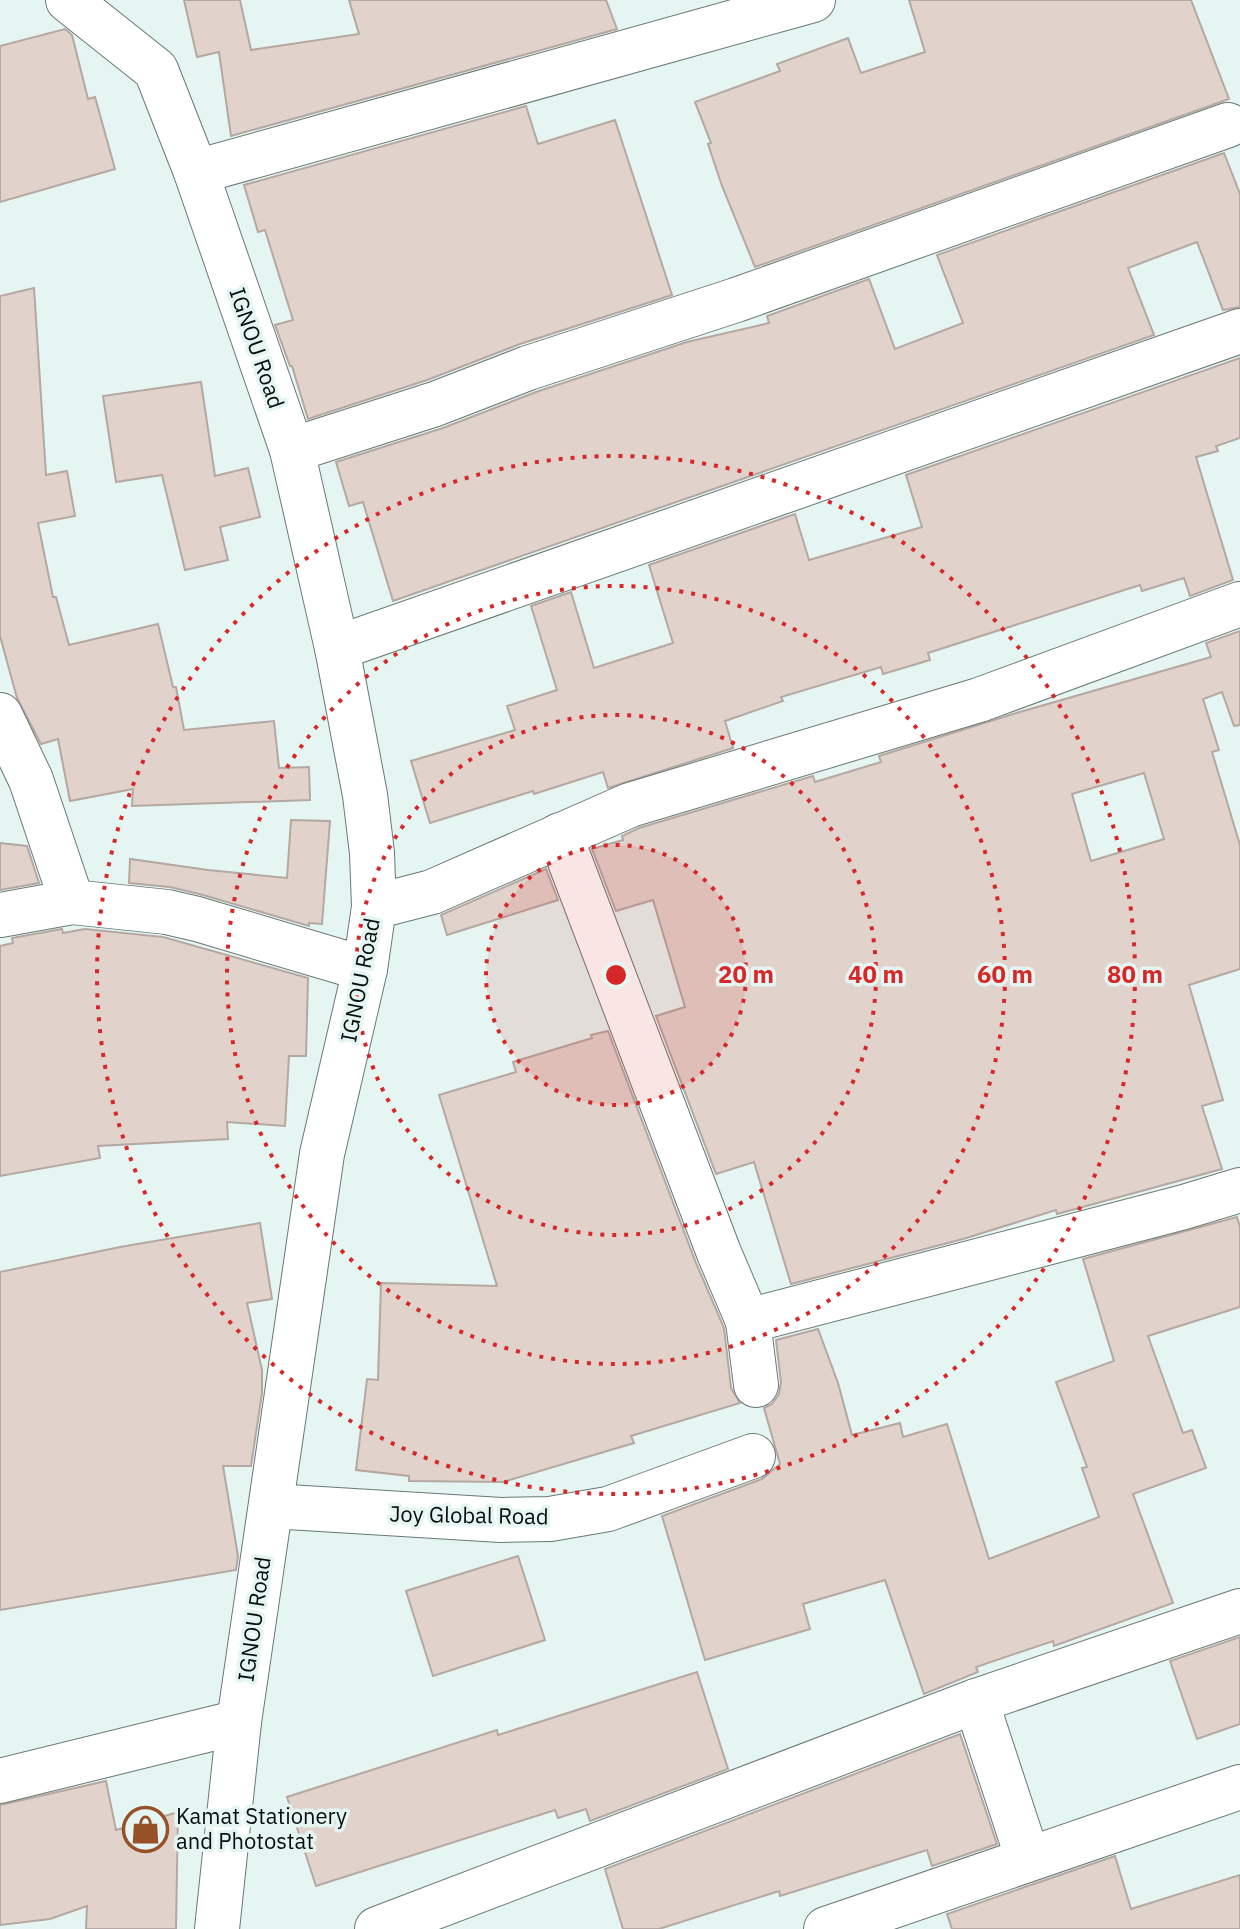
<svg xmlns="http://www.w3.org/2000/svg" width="1240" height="1929" font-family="'IBM Plex Sans',sans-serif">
<rect width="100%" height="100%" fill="#e5f6f2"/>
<g fill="#e1d3cc" stroke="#b5a7a1" stroke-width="2" fill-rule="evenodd">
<polygon points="184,0 240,0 251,50 359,34 349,0 606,0 617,29 231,136 219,52 197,57"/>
<polygon points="909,0 1191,0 1229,99 755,267 722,186 708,144 711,143 695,102 780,71 777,64 848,38 861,73 925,52"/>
<polygon points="65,29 72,35 88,99 95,97 115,169 0,202 0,46"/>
<polygon points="526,106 538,144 615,120 672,295 520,344 427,380 308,419 292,366 290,366 275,325 293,320 265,230 258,232 244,185"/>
<polygon points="1224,153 1240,194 1240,307 1223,310 1197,242 1128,268 1154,335 393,601 363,502 349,506 336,462 443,428 536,392 687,342 769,323 767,316 869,279 895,349 963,323 937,255"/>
<polygon points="34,288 46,475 67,471 75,516 38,523 53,597 56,597 69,645 158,624 173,687 176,687 184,730 274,721 279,768 309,767 310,800 132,806 133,789 70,801 58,739 41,744 17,698 0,636 0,296"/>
<polygon points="1240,358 1240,438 1216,446 1218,451 1196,457 1233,580 1190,596 1184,578 1142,591 1140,585 928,653 930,660 883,674 881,667 781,697 783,701 725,721 733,748 608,788 603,772 534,794 533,791 430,823 411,761 515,730 507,706 557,690 531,606 571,592 594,668 673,643 649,565 795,514 809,560 922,527 906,475"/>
<polygon points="201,382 215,476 248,468 260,517 220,527 228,560 185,570 162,475 116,482 103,396"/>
<path d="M1240 631V725L1234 726 1222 692 1203 699 1219 750 1212 752 1240 845V969L1189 985 1223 1100 1202 1106 1222 1169 1057 1214 1056 1210 963 1239 791 1284 754 1162 716 1174 656 1016 685 1007 653 900 616 911 592 849 623 840 622 836 639 828 813 776 815 782 881 762 879 756 1013 714 1211 657 1206 643ZM1144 773 1164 839 1091 861 1072 794Z"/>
<polygon points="291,820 330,821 322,924 309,923 309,926 203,895 170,887 129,883 130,859 208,870 287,878"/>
<polygon points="0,843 27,846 39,883 0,890"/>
<polygon points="546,869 558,900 447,935 441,915"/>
<polygon points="62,929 63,933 85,929 163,937 308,978 306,1056 289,1056 285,1126 227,1122 228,1139 98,1146 100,1158 0,1176 0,946 13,943 12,938"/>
<polygon points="608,1031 696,1263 724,1328 731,1388 740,1403 631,1436 634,1443 503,1482 409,1481 409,1476 356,1470 367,1379 378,1380 381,1283 497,1286 439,1095 516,1072 513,1062 592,1038 591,1035"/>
<polygon points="1237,1217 1240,1227 1240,1307 1148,1336 1183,1433 1192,1430 1206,1468 1133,1494 1173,1603 1054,1646 1053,1641 976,1667 978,1672 924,1694 885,1580 803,1604 810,1629 705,1660 662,1516 762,1479 780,1464 764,1408 772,1404 779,1394 781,1382 776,1340 818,1329 838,1383 852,1435 900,1423 903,1437 947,1424 989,1559 1099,1517 1082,1468 1087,1467 1056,1382 1114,1361 1083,1259"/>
<polygon points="260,1223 272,1299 247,1303 262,1370 262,1393 251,1466 223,1466 238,1556 236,1570 0,1610 0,1272 120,1247"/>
<polygon points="518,1556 545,1640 433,1676 406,1591"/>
<polygon points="1240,1637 1240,1724 1197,1739 1170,1661"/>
<polygon points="697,1672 728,1769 590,1821 586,1809 558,1818 555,1810 316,1886 287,1797 497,1730 498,1735"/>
<polygon points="960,1734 997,1844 932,1866 927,1850 780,1896 779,1891 659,1929 623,1929 605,1869"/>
<polygon points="106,1781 116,1830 178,1812 176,1929 86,1929 87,1906 50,1919 0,1925 0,1805"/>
<polygon points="1115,1856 1131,1909 1240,1875 1240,1929 952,1929 947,1914"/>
</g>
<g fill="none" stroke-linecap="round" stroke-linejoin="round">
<defs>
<g id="minor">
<polyline points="68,0 156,70 196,172 292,450 337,648 365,795 372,853 374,907 365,969 322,1154 239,1722 217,1929"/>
<polyline points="196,172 813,0"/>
<polyline points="292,450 435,404 528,368 736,300 1228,125"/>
<polyline points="337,648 1240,331"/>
<polyline points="0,715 31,780 72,902"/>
<polyline points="560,835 719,1253 748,1321 1184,1207 1240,1190"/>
<polyline points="374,907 432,892 630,805 979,700 1240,604"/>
<polyline points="0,915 72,902 167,912 197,919 365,969"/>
<polyline points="748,1321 756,1385"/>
<polyline points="271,1506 501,1520 550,1519 608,1509 753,1456"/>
<polyline points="976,1701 1028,1859"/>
<polyline points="0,1781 239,1722"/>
<polyline points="377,1929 976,1701 1240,1611"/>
<polyline points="826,1929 1240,1787"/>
</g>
</defs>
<use href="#minor" stroke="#697874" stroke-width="46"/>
<use href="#minor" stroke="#fff" stroke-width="44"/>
</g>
<circle cx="616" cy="975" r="130" fill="#d62828" fill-opacity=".12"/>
<g fill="none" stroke="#d62828" stroke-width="4" stroke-dasharray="4 8">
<circle cx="616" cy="975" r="130"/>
<circle cx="616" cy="975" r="260"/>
<circle cx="616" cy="975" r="389"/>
<circle cx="616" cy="975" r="519"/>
</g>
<defs>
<symbol id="shop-ring" viewBox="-11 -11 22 22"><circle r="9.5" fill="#e5f6f2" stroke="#975129" stroke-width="1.5"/><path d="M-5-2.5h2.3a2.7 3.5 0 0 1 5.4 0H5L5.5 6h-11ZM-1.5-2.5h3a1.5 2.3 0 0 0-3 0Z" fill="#975129"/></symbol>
</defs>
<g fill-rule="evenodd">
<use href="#shop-ring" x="120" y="1804" width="51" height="51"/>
</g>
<g text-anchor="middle" stroke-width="7" stroke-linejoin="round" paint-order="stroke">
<g font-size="22" fill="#080e0d" stroke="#e5f6f2">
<text transform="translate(257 348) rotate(71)" y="8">IGNOU Road</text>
<text transform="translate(360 980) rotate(-79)" y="8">IGNOU Road</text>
<text transform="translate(469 1515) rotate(1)" y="8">Joy Global Road</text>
<text transform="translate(254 1619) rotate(-82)" y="8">IGNOU Road</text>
</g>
<g font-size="22" fill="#080e0d" stroke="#e5f6f2" text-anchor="start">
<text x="176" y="1824">Kamat Stationery<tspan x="176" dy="25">and Photostat</tspan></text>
</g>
</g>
<circle cx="616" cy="975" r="12" fill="#d62828" stroke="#e5f6f2" stroke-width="4"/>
<g font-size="24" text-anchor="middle" font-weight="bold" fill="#d62828" stroke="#e5f6f2" stroke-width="7" stroke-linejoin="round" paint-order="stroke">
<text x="746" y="983">20 m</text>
<text x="876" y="983">40 m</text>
<text x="1005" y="983">60 m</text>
<text x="1135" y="983">80 m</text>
</g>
</svg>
